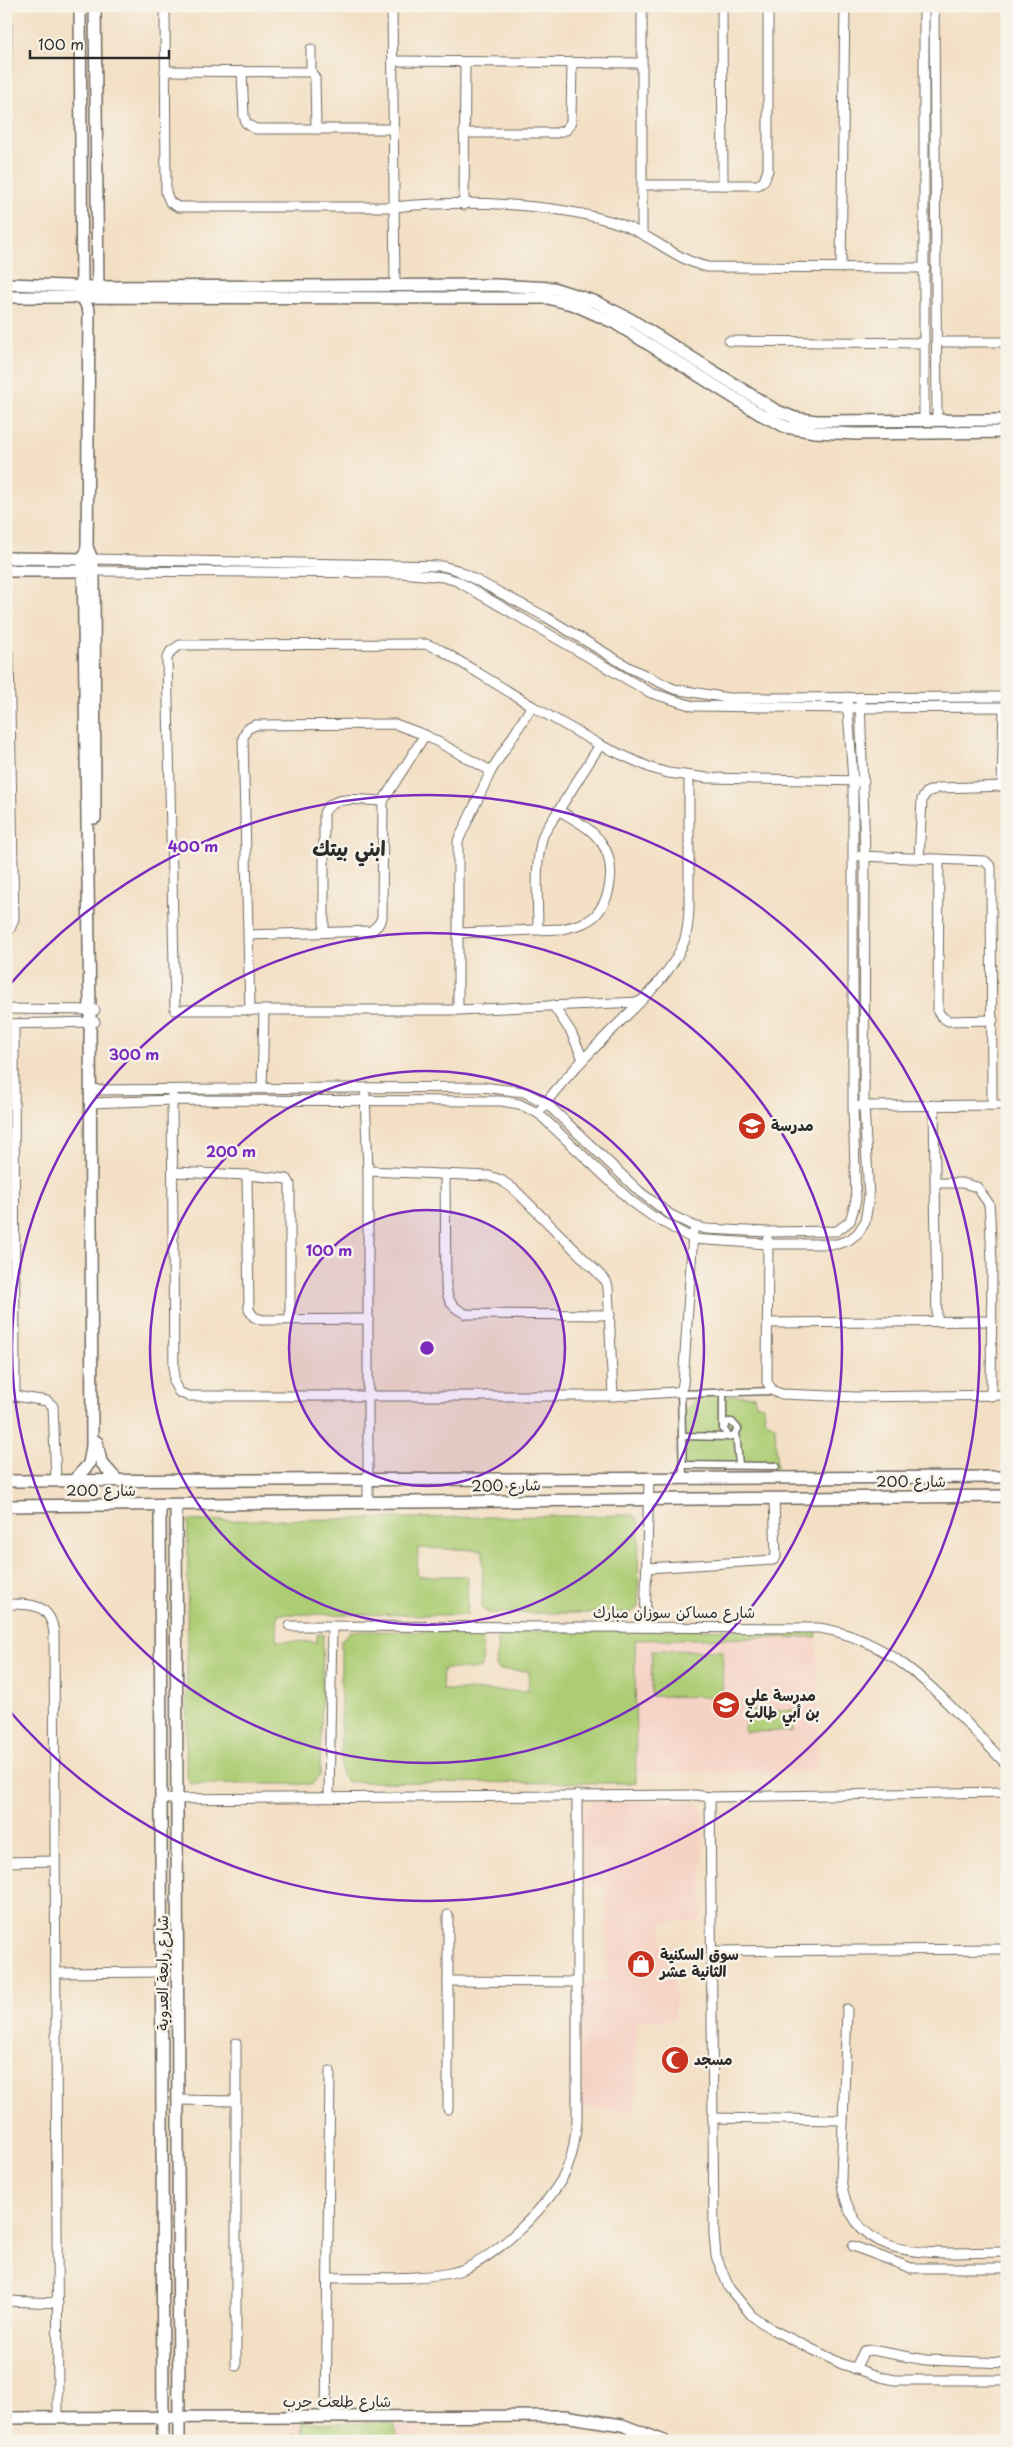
<svg xmlns="http://www.w3.org/2000/svg" width="1013" height="2447" font-family="'Playpen Sans','Playpen Sans Arabic',sans-serif">
<rect width="100%" height="100%" fill="#f7f3e8"/>
<filter id="ink" filterUnits="userSpaceOnUse"><feTurbulence type="fractalNoise" baseFrequency=".02" numOctaves="2"/><feDisplacementMap in="SourceGraphic" scale="10" xChannelSelector="R" yChannelSelector="G"/><feConvolveMatrix kernelMatrix="1 2 1 2 8 2 1 2 1" color-interpolation-filters="sRGB"/></filter>
<filter id="wash" filterUnits="userSpaceOnUse"><feTurbulence type="fractalNoise" baseFrequency=".0096" numOctaves="4" result="noise"/><feDisplacementMap in="SourceGraphic" scale="20" xChannelSelector="R" yChannelSelector="G"/><feGaussianBlur stdDeviation="1.12" result="paint"/><feColorMatrix in="noise" values="0 0 0 0 0 0 0 0 0 0 0 0 0 0 0 0 0 1.4 0 .05"/><feComposite in="paint" operator="in"/></filter>
<g filter="url(#wash)">
<rect width="100%" height="100%" fill="#f3dfc4"/>
<g fill="#f6d2c5">
<polygon points="817,1637 818,1771 636,1773 635,1639"/>
<polygon points="593,1802 696,1803 703,1812 701,1921 663,1922 663,1946 674,1946 675,2020 636,2020 636,2110 582,2107 579,1982 608,1981 606,1886 582,1886 583,1812 588,1805"/>
<polygon points="294,2423 421,2423 420,2441 293,2441"/>
</g>
<g fill="#adcd75" stroke="#6c7c50">
<polygon points="696,1394 754,1396 756,1404 763,1406 766,1420 775,1426 777,1468 683,1470 683,1412 692,1404"/>
<polygon points="632,1515 639,1521 638,1607 631,1613 488,1613 482,1608 483,1550 418,1548 417,1576 468,1576 467,1615 278,1614 277,1641 317,1642 317,1634 323,1634 320,1776 312,1784 191,1784 186,1776 188,1521"/>
<polygon points="817,1628 817,1637 635,1640 636,1783 347,1782 341,1774 341,1640 351,1631 483,1632 482,1667 478,1669 443,1669 442,1690 528,1691 529,1671 498,1670 496,1667 498,1637 501,1632"/>
<polygon points="652,1650 723,1651 722,1697 651,1696"/>
<polygon points="793,1710 793,1731 745,1732 744,1711"/>
<polygon points="302,2423 393,2423 398,2438 304,2434 303,2441 293,2441 293,2434 302,2435"/>
</g>
</g>
<g filter="url(#ink)">
<g fill="none" stroke-linecap="round" stroke-linejoin="round">
<defs>
<g id="pedestrian">
<polyline points="681,1390 683,1478"/>
<polyline points="723,1392 723,1428"/>
<polyline points="681,1394 773,1391"/>
<polyline points="736,1432 739,1465"/>
<polyline points="682,1436 729,1437 734,1435 738,1429 732,1422 728,1422 723,1428 729,1437"/>
<polyline points="683,1465 776,1466"/>
</g>
<g id="minor">
<path d="M165 6 166 193 170 202 178 207H394C464 200 553 202 620 224 652 235 675 260 708 267L925 268"/>
<polyline points="392,6 395,285"/>
<polyline points="642,6 642,234"/>
<polyline points="722,6 723,185"/>
<polyline points="924,6 924,421"/>
<polyline points="934,6 937,421"/>
<polyline points="393,61 642,63"/>
<polyline points="165,71 311,72 315,78 316,129"/>
<polyline points="242,71 244,116 246,123 255,129 394,129"/>
<polyline points="311,72 311,49"/>
<polyline points="464,133 556,133 566,130 571,122 572,62"/>
<polyline points="6,162 7,6"/>
<polyline points="642,185 758,185 764,181 768,170 768,6"/>
<polyline points="464,205 465,63"/>
<polyline points="841,266 845,6"/>
<polyline points="729,341 924,343"/>
<polyline points="936,342 1007,342"/>
<polyline points="92,559 442,566 457,570 546,617 630,668 674,689 728,698 1007,697"/>
<polyline points="94,571 402,573 443,577 457,581 651,693 693,706 847,708 1007,707"/>
<polyline points="6,651 9,655 14,919 10,929 6,931"/>
<polyline points="1002,786 1004,707"/>
<polyline points="859,856 985,861 991,867 992,1105"/>
<polyline points="919,859 922,799 927,792 939,788 1007,786"/>
<polyline points="939,859 938,1012 942,1017 948,1021 993,1020"/>
<path d="M538 930C538 898 534 866 543 835L600 745"/>
<path d="M324 932V813C333 793 364 801 383 801"/>
<path d="M458 933 562 929C575 926 591 923 599 911 613 893 615 860 601 842 590 827 573 819 558 810"/>
<polyline points="249,935 371,931 378,925 382,918 383,801 425,735"/>
<polyline points="640,1002 458,1010 175,1010 167,658 171,651 180,645 426,644 441,650 532,706 600,745 651,768 668,773 708,778 864,781"/>
<polyline points="553,1005 571,1032 583,1059"/>
<polyline points="6,1009 95,1010"/>
<polyline points="458,1010 458,841 491,771 532,706"/>
<polyline points="250,1011 243,738 247,729 255,725 395,724 425,735 491,771"/>
<polyline points="6,1024 95,1022"/>
<polyline points="262,1088 264,1011"/>
<polyline points="90,1090 482,1087 524,1092 546,1103 640,1192 671,1215 694,1226 706,1229 768,1232 837,1231 850,1221 856,1200 853,1106 853,781 847,697"/>
<polyline points="172,1094 174,1383 179,1392 188,1396 613,1396 676,1392 681,1390 683,1384 693,1233"/>
<polyline points="365,1095 368,1171 368,1503"/>
<polyline points="90,1103 173,1100 501,1101 519,1104 538,1113 631,1201 652,1216 693,1239 768,1244 837,1244 849,1240 858,1233 865,1222 869,1197 864,1106 865,855 860,697"/>
<polyline points="934,1105 937,1321"/>
<polyline points="860,1106 1007,1105"/>
<path d="M538 1113C562 1080 591 1051 620 1022 644 998 671 974 684 942 688 930 689 917 689 904V776"/>
<polyline points="368,1171 489,1176 501,1180 515,1190 606,1281 608,1287 613,1396"/>
<polyline points="173,1172 247,1175 287,1179 290,1184 290,1319"/>
<path d="M445 1174 446 1287C448 1302 452 1307 466 1314L610 1315"/>
<polyline points="247,1175 249,1310 254,1317 262,1320 368,1319"/>
<polyline points="936,1183 962,1183 977,1187 989,1204 990,1217 992,1264 991,1396"/>
<polyline points="768,1240 767,1382 773,1391 782,1394 856,1397 1007,1395"/>
<polyline points="769,1323 992,1321"/>
<polyline points="6,1396 15,1396 14,1024"/>
<polyline points="15,1396 47,1401 53,1406 56,1480"/>
<polyline points="647,1568 773,1560 776,1557 774,1498"/>
<path d="M6 1604C32 1604 51 1603 54 1634L58 2418"/>
<path d="M290 1626 819 1628C903 1641 950 1708 1007 1765"/>
<polyline points="645,1627 649,1479"/>
<polyline points="329,1797 332,1626"/>
<polyline points="710,1797 1007,1792"/>
<polyline points="161,1799 695,1795 710,1797 714,2234 716,2256 729,2288 752,2316 773,2330 842,2364 881,2377 895,2380 1007,2380"/>
<polyline points="6,1862 55,1861"/>
<polyline points="712,1951 1007,1949"/>
<polyline points="56,1973 161,1972"/>
<polyline points="448,1981 577,1982"/>
<path d="M847 2009 841 2179C852 2270 940 2251 1007 2252"/>
<polyline points="236,2043 236,2366"/>
<polyline points="178,2100 236,2101"/>
<polyline points="448,2109 448,1915"/>
<polyline points="713,2118 843,2120"/>
<polyline points="853,2246 911,2268 1007,2268"/>
<path d="M328 2278C362 2277 434 2281 464 2269 498 2255 549 2205 565 2173 573 2156 575 2139 577 2121V1795"/>
<polyline points="6,2301 58,2303"/>
<polyline points="855,2369 864,2351 871,2350 926,2360 1007,2363"/>
<polyline points="326,2417 330,2071"/>
</g>
<g id="tertiary">
<polyline points="95,6 98,294"/>
<polyline points="6,284 97,287 494,285 553,288 596,302 630,319 775,410 795,418 816,421 1007,420"/>
<polyline points="6,297 548,298 575,305 615,323 760,414 786,427 815,432 857,434 1007,432"/>
<polyline points="87,547 92,559 94,571 95,818"/>
<polyline points="6,558 91,559"/>
<polyline points="6,571 89,571"/>
<polyline points="97,1442 101,1462 116,1479"/>
<polyline points="75,1479 89,1464 92,1446 90,1010 83,560 87,547 89,311 82,296 80,6"/>
<polyline points="6,1481 1007,1477"/>
<polyline points="160,1505 163,2441"/>
<polyline points="176,1505 179,2441"/>
<polyline points="6,1506 1007,1496"/>
<polyline points="6,2418 564,2416 622,2425 664,2441"/>
</g>
</defs>
<use href="#pedestrian" stroke="#716a61" stroke-width="9"/>
<use href="#minor" stroke="#716a61" stroke-width="11"/>
<use href="#tertiary" stroke="#716a61" stroke-width="14"/>
<use href="#pedestrian" stroke="#fff" stroke-width="6"/>
<use href="#minor" stroke="#fff" stroke-width="9"/>
<use href="#tertiary" stroke="#fff" stroke-width="11"/>
</g>
</g>
<circle cx="427" cy="1348" r="138" fill="#7b2cbf" fill-opacity=".12"/>
<g fill="none" stroke="#7b2cbf" stroke-width="2.5">
<circle cx="427" cy="1348" r="138"/>
<circle cx="427" cy="1348" r="277"/>
<circle cx="427" cy="1348" r="415"/>
<path d="M6 989A553 553 0 1 1 6 1707"/>
</g>
<defs>
<symbol id="school-disc" viewBox="-11 -11 22 22"><circle r="9.5" fill="#c8321e" stroke="#f7f3e8"/><path d="M0-5L7-2L0 1L-7-2ZM-4 1L0 2.5L4 1V4Q0 6-4 4Z" fill="#fff"/></symbol>
<symbol id="shop-disc" viewBox="-11 -11 22 22"><circle r="9.5" fill="#c8321e" stroke="#f7f3e8"/><path d="M-5-2.5h2.3a2.7 3.5 0 0 1 5.4 0H5L5.5 6h-11ZM-1.5-2.5h3a1.5 2.3 0 0 0-3 0Z" fill="#fff"/></symbol>
<symbol id="mosque-disc" viewBox="-11 -11 22 22"><circle r="9.5" fill="#c8321e" stroke="#f7f3e8"/><path d="M3.5-4.9A6 6 0 1 0 3.5 4.9A5 5 0 1 1 3.5-4.9Z" fill="#fff"/></symbol>
</defs>
<g fill-rule="evenodd">
<use href="#school-disc" x="736" y="1110" width="32" height="32"/>
<use href="#school-disc" x="710" y="1689" width="32" height="32"/>
<use href="#shop-disc" x="625" y="1948" width="32" height="32"/>
<use href="#mosque-disc" x="659" y="2044" width="32" height="32"/>
</g>
<g text-anchor="middle" stroke-width="5" stroke-linejoin="round" paint-order="stroke">
<g font-size="15" font-weight="bold" fill="#2b2b2b" stroke="#f7f3e8" text-anchor="start">
<text x="771" y="1131">مدرسة</text>
<text x="745" y="1701">مدرسة علي<tspan x="745" dy="17">بن أبي طالب</tspan></text>
<text x="660" y="1960">سوق السكنية<tspan x="660" dy="17">الثانية عشر</tspan></text>
<text x="694" y="2065">مسجد</text>
</g>
<g font-size="15" fill="#2b2b2b" stroke="#f7f3e8">
<text x="911" y="1487">شارع 200</text>
<text transform="translate(506 1486) rotate(-1)" y="5">شارع 200</text>
<text x="101" y="1496">شارع 200</text>
<text x="674" y="1618">شارع مساكن سوزان مبارك</text>
<text transform="translate(163 1973) rotate(-90)" y="5">شارع رابعة العدوية</text>
<text x="337" y="2407">شارع طلعت حرب</text>
</g>
<g font-size="20" font-weight="bold" fill="#2b2b2b" stroke="#f7f3e8">
<text x="349" y="856">ابني بيتك</text>
</g>
</g>
<circle cx="427" cy="1348" r="8" fill="#7b2cbf" stroke="#f7f3e8" stroke-width="2.5"/>
<g font-size="15" text-anchor="middle" font-weight="bold" fill="#7b2cbf" stroke="#f7f3e8" stroke-width="5" stroke-linejoin="round" paint-order="stroke">
<text x="193" y="852">400 m</text>
<text x="134" y="1060">300 m</text>
<text x="231" y="1157">200 m</text>
<text x="329" y="1256">100 m</text>
</g>
<rect width="1013" height="2447" fill="none" stroke="#f7f3e8" stroke-width="25"/>
<path d="M30 50v8h139v-8" fill="none" stroke="#2b2b2b" stroke-width="2.5"/>
<text x="38" y="50" font-size="15" fill="#2b2b2b" stroke="#f7f3e8" stroke-width="4" paint-order="stroke">100 m</text>
</svg>
